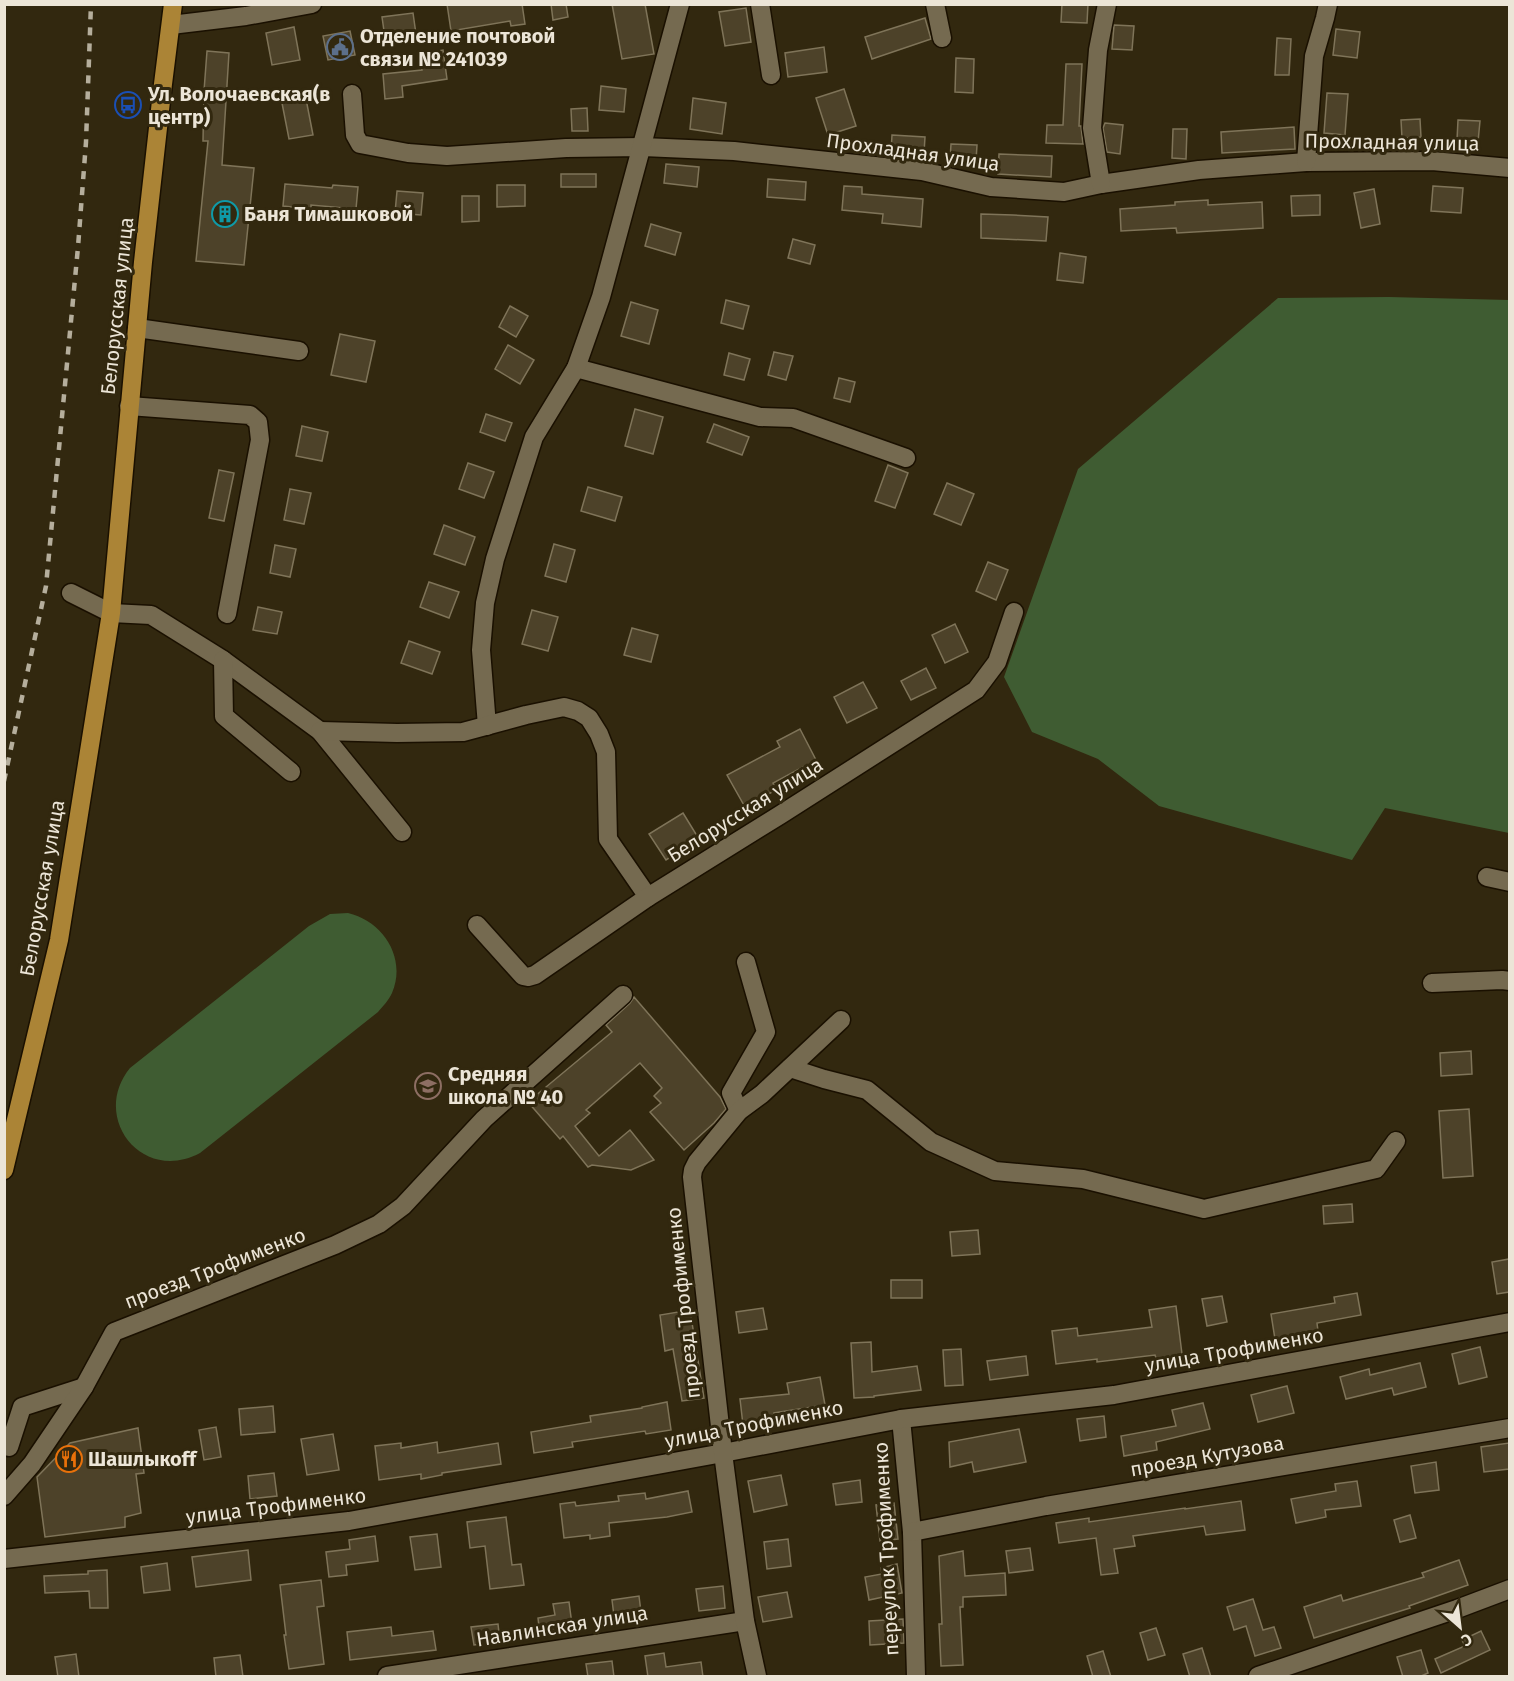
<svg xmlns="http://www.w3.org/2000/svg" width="1514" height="1681" font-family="'Fira Sans',sans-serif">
<rect width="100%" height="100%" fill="#32280f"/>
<g fill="#3f5c32">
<polygon points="1389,297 1509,300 1509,833 1385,808 1352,860 1159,806 1098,759 1032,732 1004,677 1078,469 1278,298"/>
<path d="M348 913C383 921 407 958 392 993 389 1000 383 1006 378 1012L200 1153C142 1184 90 1117 130 1068L309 926 330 914Z"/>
</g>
<g fill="#4d4229" stroke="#7f7459" stroke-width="1.5">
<polygon points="447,4 522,4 525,24 511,26 510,21 451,31"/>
<polygon points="551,4 566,4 568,17 553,20"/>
<polygon points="612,4 645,4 654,54 622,59"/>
<polygon points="1062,4 1088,4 1087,23 1061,22"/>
<polygon points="746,8 751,42 725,46 719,12"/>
<polygon points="413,13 416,34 385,38 382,17"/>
<polygon points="925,18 931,39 872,59 865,37"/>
<polygon points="1114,25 1134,26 1132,50 1112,49"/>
<polygon points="294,27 300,60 272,65 266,33"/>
<polygon points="1336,29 1360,32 1357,58 1333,55"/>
<polygon points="350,31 355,55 328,60 323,36"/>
<polygon points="1277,38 1291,39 1289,75 1275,75"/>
<polygon points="824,47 827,72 788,77 785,53"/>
<polygon points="443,50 447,79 402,86 403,97 385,99 383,74 422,70 420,54"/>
<polygon points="207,51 229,53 222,165 254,168 244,265 196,261 208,141 203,141 204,91"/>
<polygon points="956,58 974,59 973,93 955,92"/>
<polygon points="1066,64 1082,64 1079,126 1081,126 1083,144 1046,143 1047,125 1063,125"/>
<polygon points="601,86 626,89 624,112 599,110"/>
<polygon points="844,89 856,126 828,135 816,98"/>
<polygon points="1327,93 1348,94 1345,135 1324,133"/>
<polygon points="693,98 726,103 722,134 690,129"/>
<polygon points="306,99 313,135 289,139 282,103"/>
<polygon points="587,108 588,131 572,131 571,109"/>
<polygon points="1420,119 1421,137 1402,138 1401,120"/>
<polygon points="1458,120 1480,121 1478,142 1457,140"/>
<polygon points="1105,123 1123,125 1120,154 1107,152 1103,128"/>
<polygon points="1294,127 1295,149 1222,153 1221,132"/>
<polygon points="1173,129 1187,129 1186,159 1172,158"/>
<polygon points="892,135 925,137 924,153 891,152"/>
<polygon points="951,144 977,145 976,161 950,160"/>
<polygon points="999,154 1052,156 1051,177 998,174"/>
<polygon points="666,164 699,167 697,187 664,183"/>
<rect x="561" y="174" width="35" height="13"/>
<polygon points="768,179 806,182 805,200 767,197"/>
<polygon points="285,184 332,188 333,185 358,187 356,209 311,205 311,209 283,206"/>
<polygon points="497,185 525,185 525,206 497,207"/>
<polygon points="844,186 862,187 862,194 923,199 921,227 882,223 883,214 842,210"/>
<polygon points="1433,186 1463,188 1461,213 1431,211"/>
<polygon points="1374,189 1380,224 1361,228 1354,193"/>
<polygon points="397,191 423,193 421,215 395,213"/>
<polygon points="1320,195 1320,215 1292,216 1291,196"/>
<polygon points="462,196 479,196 479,221 462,222"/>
<polygon points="1208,200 1208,205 1262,202 1263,228 1177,233 1176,228 1121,231 1120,209 1175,205 1175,202"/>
<polygon points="981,214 1013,215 1048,217 1046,241 981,238"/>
<polygon points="651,224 681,233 675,255 645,246"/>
<polygon points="793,239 815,245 810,264 788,258"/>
<polygon points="1060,253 1086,257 1083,283 1057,280"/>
<polygon points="726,300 749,306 743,329 721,323"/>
<polygon points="631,302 658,310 649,344 621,336"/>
<polygon points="510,306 528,316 516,337 499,327"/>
<polygon points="340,334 375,341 366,382 331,375"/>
<polygon points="508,345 534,360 520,384 495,369"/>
<polygon points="774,352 793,356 786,380 768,375"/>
<polygon points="729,353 750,359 744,380 724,375"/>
<polygon points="839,378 855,382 850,402 834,398"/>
<polygon points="635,409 663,417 653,454 625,446"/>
<polygon points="486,414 512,423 505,441 480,432"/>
<polygon points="714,424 749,437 742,455 707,442"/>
<polygon points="302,426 328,432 322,461 296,456"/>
<polygon points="468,463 494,472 484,498 459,489"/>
<polygon points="888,465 908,473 895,508 875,501"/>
<polygon points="219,470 234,473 224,521 209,518"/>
<polygon points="947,483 974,494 961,525 934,514"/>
<polygon points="588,487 622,497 615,521 581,511"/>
<polygon points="290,489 311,493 304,524 284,520"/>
<polygon points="444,525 475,537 465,565 434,554"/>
<polygon points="554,544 575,550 566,582 545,576"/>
<polygon points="275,545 296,549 290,577 270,573"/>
<polygon points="988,562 1008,570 996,600 976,591"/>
<polygon points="429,582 459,592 449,618 420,607"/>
<polygon points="258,607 282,612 277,634 253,630"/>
<polygon points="532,610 558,617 548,651 522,644"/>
<polygon points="955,624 968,652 945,663 932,635"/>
<polygon points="632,628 658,635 651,662 624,655"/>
<polygon points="409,641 440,652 432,674 401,663"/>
<polygon points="926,668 936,688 911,700 901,681"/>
<polygon points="863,682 877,708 847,723 834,697"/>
<polygon points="800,729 816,760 773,783 776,790 745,807 727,775 780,747 777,741"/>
<polygon points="683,813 699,839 666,860 649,834"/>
<polygon points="634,997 720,1097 726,1109 714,1123 684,1150 650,1112 661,1103 654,1096 662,1088 640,1063 586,1110 590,1113 575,1126 599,1156 630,1130 654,1160 631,1170 592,1165 588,1167 563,1136 560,1139 528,1102 612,1032 606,1025 630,1003"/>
<polygon points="1471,1051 1472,1074 1441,1076 1440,1053"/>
<polygon points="1469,1109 1473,1176 1443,1178 1439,1111"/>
<polygon points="1352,1204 1353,1222 1324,1224 1323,1206"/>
<polygon points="978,1230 980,1254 952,1256 950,1232"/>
<polygon points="1509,1259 1509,1292 1497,1294 1492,1262"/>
<rect x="891" y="1280" width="31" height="18"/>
<polygon points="1357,1293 1361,1315 1317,1323 1318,1331 1275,1339 1271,1314 1335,1303 1334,1297"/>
<polygon points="1222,1296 1227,1322 1207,1326 1202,1299"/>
<polygon points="1176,1306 1182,1354 1156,1358 1155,1355 1097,1362 1097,1359 1056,1364 1052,1331 1077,1328 1078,1336 1152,1327 1149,1310"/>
<polygon points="763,1308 767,1329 739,1333 736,1312"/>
<polygon points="690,1310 704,1398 682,1401 673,1349 665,1351 660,1315"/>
<polygon points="871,1342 872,1372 917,1366 921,1390 874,1396 874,1397 854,1398 851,1343"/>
<polygon points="1480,1347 1487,1377 1459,1384 1452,1354"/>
<polygon points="961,1349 963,1385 945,1386 943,1350"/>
<polygon points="1026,1356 1028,1375 990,1380 987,1361"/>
<polygon points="1420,1363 1426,1387 1394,1395 1392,1388 1346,1399 1340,1377 1369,1369 1370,1375"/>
<polygon points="820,1377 825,1405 774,1413 775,1422 743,1425 740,1399 789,1394 787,1383"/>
<polygon points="1287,1386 1294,1413 1258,1422 1251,1395"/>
<polygon points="667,1402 671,1430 646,1434 645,1431 572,1442 573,1447 534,1453 531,1432 591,1422 590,1416 642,1408 642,1407"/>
<polygon points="1203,1403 1210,1429 1156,1442 1157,1450 1124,1456 1121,1436 1176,1426 1172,1410"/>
<polygon points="273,1406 275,1432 241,1435 239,1409"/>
<polygon points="1104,1416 1106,1437 1080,1441 1077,1419"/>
<polygon points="216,1427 221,1457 204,1460 199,1430"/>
<polygon points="138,1428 144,1473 136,1474 141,1513 125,1517 125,1527 45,1537 37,1477 70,1443"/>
<polygon points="1019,1429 1026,1462 974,1472 972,1462 950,1467 949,1442"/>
<polygon points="333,1434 339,1470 307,1475 301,1439"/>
<polygon points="437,1442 438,1453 498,1443 501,1464 442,1473 442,1475 421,1479 421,1474 379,1480 375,1446 401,1443 401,1448"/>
<polygon points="1509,1443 1509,1469 1484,1472 1481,1447"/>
<polygon points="1436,1462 1439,1490 1415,1493 1411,1466"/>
<polygon points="274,1473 277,1496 250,1499 248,1476"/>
<polygon points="781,1475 787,1505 754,1512 748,1481"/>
<polygon points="860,1480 862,1502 836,1505 833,1484"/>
<polygon points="1357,1481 1361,1506 1325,1510 1326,1517 1296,1523 1291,1499 1336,1491 1335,1484"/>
<polygon points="688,1491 692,1512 667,1517 609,1523 610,1536 590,1539 590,1535 564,1538 560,1504 575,1502 576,1506 619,1501 618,1496 645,1493 646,1499"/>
<polygon points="1241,1501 1245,1530 1206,1535 1204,1526 1133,1536 1135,1546 1114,1549 1118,1573 1101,1575 1096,1538 1059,1543 1056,1523 1089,1518 1089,1522 1185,1508 1185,1509"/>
<polygon points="894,1503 898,1539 880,1541 876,1505"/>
<polygon points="1410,1515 1416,1538 1400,1542 1394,1520"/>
<polygon points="506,1517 512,1565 521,1564 524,1585 490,1589 485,1546 470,1548 467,1522"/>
<polygon points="437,1534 441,1567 415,1570 410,1537"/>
<polygon points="375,1536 378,1561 346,1565 347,1575 329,1577 326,1552 350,1549 349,1540"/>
<polygon points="788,1539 791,1566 767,1569 764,1542"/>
<polygon points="1030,1548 1033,1570 1009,1573 1006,1551"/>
<polygon points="248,1550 251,1580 196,1587 192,1557"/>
<polygon points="963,1551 965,1576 1005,1573 1006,1595 963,1597 963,1607 960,1607 963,1665 941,1666 939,1624 942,1624 939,1556"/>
<polygon points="1459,1560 1468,1585 1409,1606 1410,1608 1314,1638 1304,1607 1341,1595 1343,1601 1424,1577 1422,1573"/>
<polygon points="167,1563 170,1590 144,1593 141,1567"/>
<polygon points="897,1564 902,1593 869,1600 865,1577 882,1574 881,1568"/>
<polygon points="107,1570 108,1608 90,1608 89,1591 45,1593 44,1576 88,1574 88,1571"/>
<polygon points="321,1580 324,1606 317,1607 324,1664 289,1669 284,1635 286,1635 280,1585"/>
<polygon points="723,1586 725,1608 699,1611 696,1589"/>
<polygon points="787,1592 792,1617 763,1622 758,1597"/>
<polygon points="639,1596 642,1620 615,1624 612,1600"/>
<polygon points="1253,1599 1263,1630 1274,1627 1281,1648 1255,1656 1246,1626 1234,1630 1227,1607"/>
<polygon points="569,1602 573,1632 540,1635 538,1618 555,1615 553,1604"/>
<polygon points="903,1619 904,1643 870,1645 869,1621"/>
<polygon points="498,1624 500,1642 474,1645 471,1627"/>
<polygon points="391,1627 392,1636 433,1631 436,1650 350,1660 347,1632"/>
<polygon points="1156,1628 1165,1655 1148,1660 1140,1633"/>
<polygon points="1481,1631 1490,1650 1441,1673 1435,1659 1465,1646 1462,1640"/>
<polygon points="1202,1648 1211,1677 1190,1677 1183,1654"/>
<polygon points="1421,1650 1428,1673 1419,1677 1403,1677 1397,1657"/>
<polygon points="1103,1651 1111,1677 1093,1677 1087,1656"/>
<polygon points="664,1653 666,1667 701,1662 703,1677 648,1677 645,1656"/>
<polygon points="76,1654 79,1677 58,1677 55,1657"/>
<polygon points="240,1655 243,1677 216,1677 214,1658"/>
<polygon points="612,1661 614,1677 588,1677 586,1664"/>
</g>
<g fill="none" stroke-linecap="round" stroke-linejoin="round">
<defs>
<g id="minor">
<polyline points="760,4 771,75"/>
<polyline points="935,4 942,38"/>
<polyline points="171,25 246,16 312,4"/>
<polyline points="352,94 355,135 360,144 408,153 447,156 566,148 643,147 734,151 922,171 991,187 1064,192 1101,184 1199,170 1306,162 1432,161 1510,168"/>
<polyline points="1306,162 1314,56 1325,18 1328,4"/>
<polyline points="1101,184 1092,128 1098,50 1107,4"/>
<polyline points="137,328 299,351"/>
<polyline points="576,368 760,417 793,418 906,458"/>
<polyline points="129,406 250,415 258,422 260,440 227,614"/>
<polyline points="71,593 111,613 151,615 223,660 320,731 402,832"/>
<polyline points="223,660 224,716 291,772"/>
<polyline points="487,726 481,650 485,603 495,559 534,437 576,368 601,297 680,4"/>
<polyline points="320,731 397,733 463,732 526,715 564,707 578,711 589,718 599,734 606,752 608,839 648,897"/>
<polyline points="1487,877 1510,882"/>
<polyline points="477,925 523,976 528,977 535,975 648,897 780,815 976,690 997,662 1014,612"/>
<polyline points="1432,983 1502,980 1510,981"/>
<polyline points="790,1068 824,1079 867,1090 931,1142 995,1171 1083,1179 1204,1209 1376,1169 1396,1141"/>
<polyline points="739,1111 731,1093 766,1032 746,962"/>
<polyline points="901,1419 912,1532 916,1676"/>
<polyline points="9,1447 22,1407 84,1387"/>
<polyline points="4,1496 32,1464 84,1387 114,1332 335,1245 379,1224 403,1206 484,1119 623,995"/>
<polyline points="912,1532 1046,1506 1510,1428"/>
<polyline points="4,1559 349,1521 723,1453 901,1419 1114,1395 1510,1322"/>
<polyline points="387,1676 745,1621"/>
<polyline points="757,1676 745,1621 723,1453 692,1177 693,1170 697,1162 739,1111 762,1094 841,1020"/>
<polyline points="1258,1676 1457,1609 1510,1589"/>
</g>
<polyline id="major" points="4,1170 59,940 111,613 143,262 162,92 173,4"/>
</defs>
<use href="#minor" stroke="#1a1000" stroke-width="21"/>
<use href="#major" stroke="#1a1000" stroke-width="21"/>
<use href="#minor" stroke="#756a50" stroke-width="18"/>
<use href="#major" stroke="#ab8436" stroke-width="18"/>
<polyline stroke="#b5ae9c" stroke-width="4.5" stroke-dasharray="8 8" stroke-linecap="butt" points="4,781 46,586 78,247 86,142 91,4"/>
</g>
<defs>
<symbol id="civic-ring" viewBox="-11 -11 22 22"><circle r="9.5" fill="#32280f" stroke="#5c6f8a" stroke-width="1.5"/><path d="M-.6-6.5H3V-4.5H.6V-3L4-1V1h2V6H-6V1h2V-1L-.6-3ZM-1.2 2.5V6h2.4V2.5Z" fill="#5c6f8a"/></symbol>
<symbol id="bus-ring" viewBox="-11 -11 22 22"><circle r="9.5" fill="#32280f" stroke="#1a4fb4" stroke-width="1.5"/><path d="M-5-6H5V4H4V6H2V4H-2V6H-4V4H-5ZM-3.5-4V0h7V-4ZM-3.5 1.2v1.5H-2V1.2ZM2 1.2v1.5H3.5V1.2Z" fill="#1a4fb4"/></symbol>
<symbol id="building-ring" viewBox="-11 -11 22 22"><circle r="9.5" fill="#32280f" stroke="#0f9aa8" stroke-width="1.5"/><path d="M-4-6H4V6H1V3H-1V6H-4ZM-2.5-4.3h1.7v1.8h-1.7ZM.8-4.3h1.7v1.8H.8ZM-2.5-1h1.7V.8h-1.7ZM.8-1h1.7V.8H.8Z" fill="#0f9aa8"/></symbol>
<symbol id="school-ring" viewBox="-11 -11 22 22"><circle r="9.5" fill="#32280f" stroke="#8d6e63" stroke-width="1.5"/><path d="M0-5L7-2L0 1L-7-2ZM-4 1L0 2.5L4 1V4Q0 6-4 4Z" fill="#8d6e63"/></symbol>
<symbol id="restaurant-ring" viewBox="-11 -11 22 22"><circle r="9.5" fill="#32280f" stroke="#e8710a" stroke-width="1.5"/><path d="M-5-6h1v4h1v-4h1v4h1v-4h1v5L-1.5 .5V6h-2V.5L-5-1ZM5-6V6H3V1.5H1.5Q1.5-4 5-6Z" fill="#e8710a"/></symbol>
</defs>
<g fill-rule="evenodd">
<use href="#civic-ring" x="325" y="32" width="30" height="30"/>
<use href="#bus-ring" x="113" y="90" width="30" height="30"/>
<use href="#building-ring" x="210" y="199" width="30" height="30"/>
<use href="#school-ring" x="413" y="1071" width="30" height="30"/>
<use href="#restaurant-ring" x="54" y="1444" width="30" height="30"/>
</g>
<g text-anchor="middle" stroke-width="6" stroke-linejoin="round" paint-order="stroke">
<g font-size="20" font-weight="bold" fill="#ece5d7" stroke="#32280f" text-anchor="start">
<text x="360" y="43">Отделение почтовой<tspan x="360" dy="23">связи № 241039</tspan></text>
<text x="148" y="101">Ул. Волочаевская(в<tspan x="148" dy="23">центр)</tspan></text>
<text x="244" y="221">Баня Тимашковой</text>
<text x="448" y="1081">Средняя<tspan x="448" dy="23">школа № 40</tspan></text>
<text x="88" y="1466">Шашлыкоff</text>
</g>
<g font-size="20" fill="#ece5d7" stroke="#32280f">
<text transform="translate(1392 142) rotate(1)" y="7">Прохладная улица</text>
<text transform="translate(913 152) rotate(8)" y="7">Прохладная улица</text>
<text transform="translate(117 306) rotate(-84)" y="7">Белорусская улица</text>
<text transform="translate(745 810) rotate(-32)" y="7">Белорусская улица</text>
<text transform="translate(42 888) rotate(-80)" y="7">Белорусская улица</text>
<text transform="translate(215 1268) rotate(-21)" y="7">проезд Трофименко</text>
<text transform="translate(683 1303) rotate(-96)" y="7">проезд Трофименко</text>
<text transform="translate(1234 1350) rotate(-10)" y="7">улица Трофименко</text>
<text transform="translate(754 1424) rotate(-11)" y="7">улица Трофименко</text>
<text transform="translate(1207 1456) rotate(-10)" y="7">проезд Кутузова</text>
<text transform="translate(276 1506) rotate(-7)" y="7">улица Трофименко</text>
<text transform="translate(886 1549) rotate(-93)" y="7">переулок Трофименко</text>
<text transform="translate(562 1626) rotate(-9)" y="7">Навлинская улица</text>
</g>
</g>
<rect width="1514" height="1681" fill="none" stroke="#ece5d7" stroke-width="12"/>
<g transform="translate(1460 1627) rotate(152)" stroke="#32280f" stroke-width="4.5" paint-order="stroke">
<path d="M0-4.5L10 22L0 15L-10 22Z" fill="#ece5d7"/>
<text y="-9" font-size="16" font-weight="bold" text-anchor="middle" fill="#ece5d7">С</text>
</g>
</svg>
